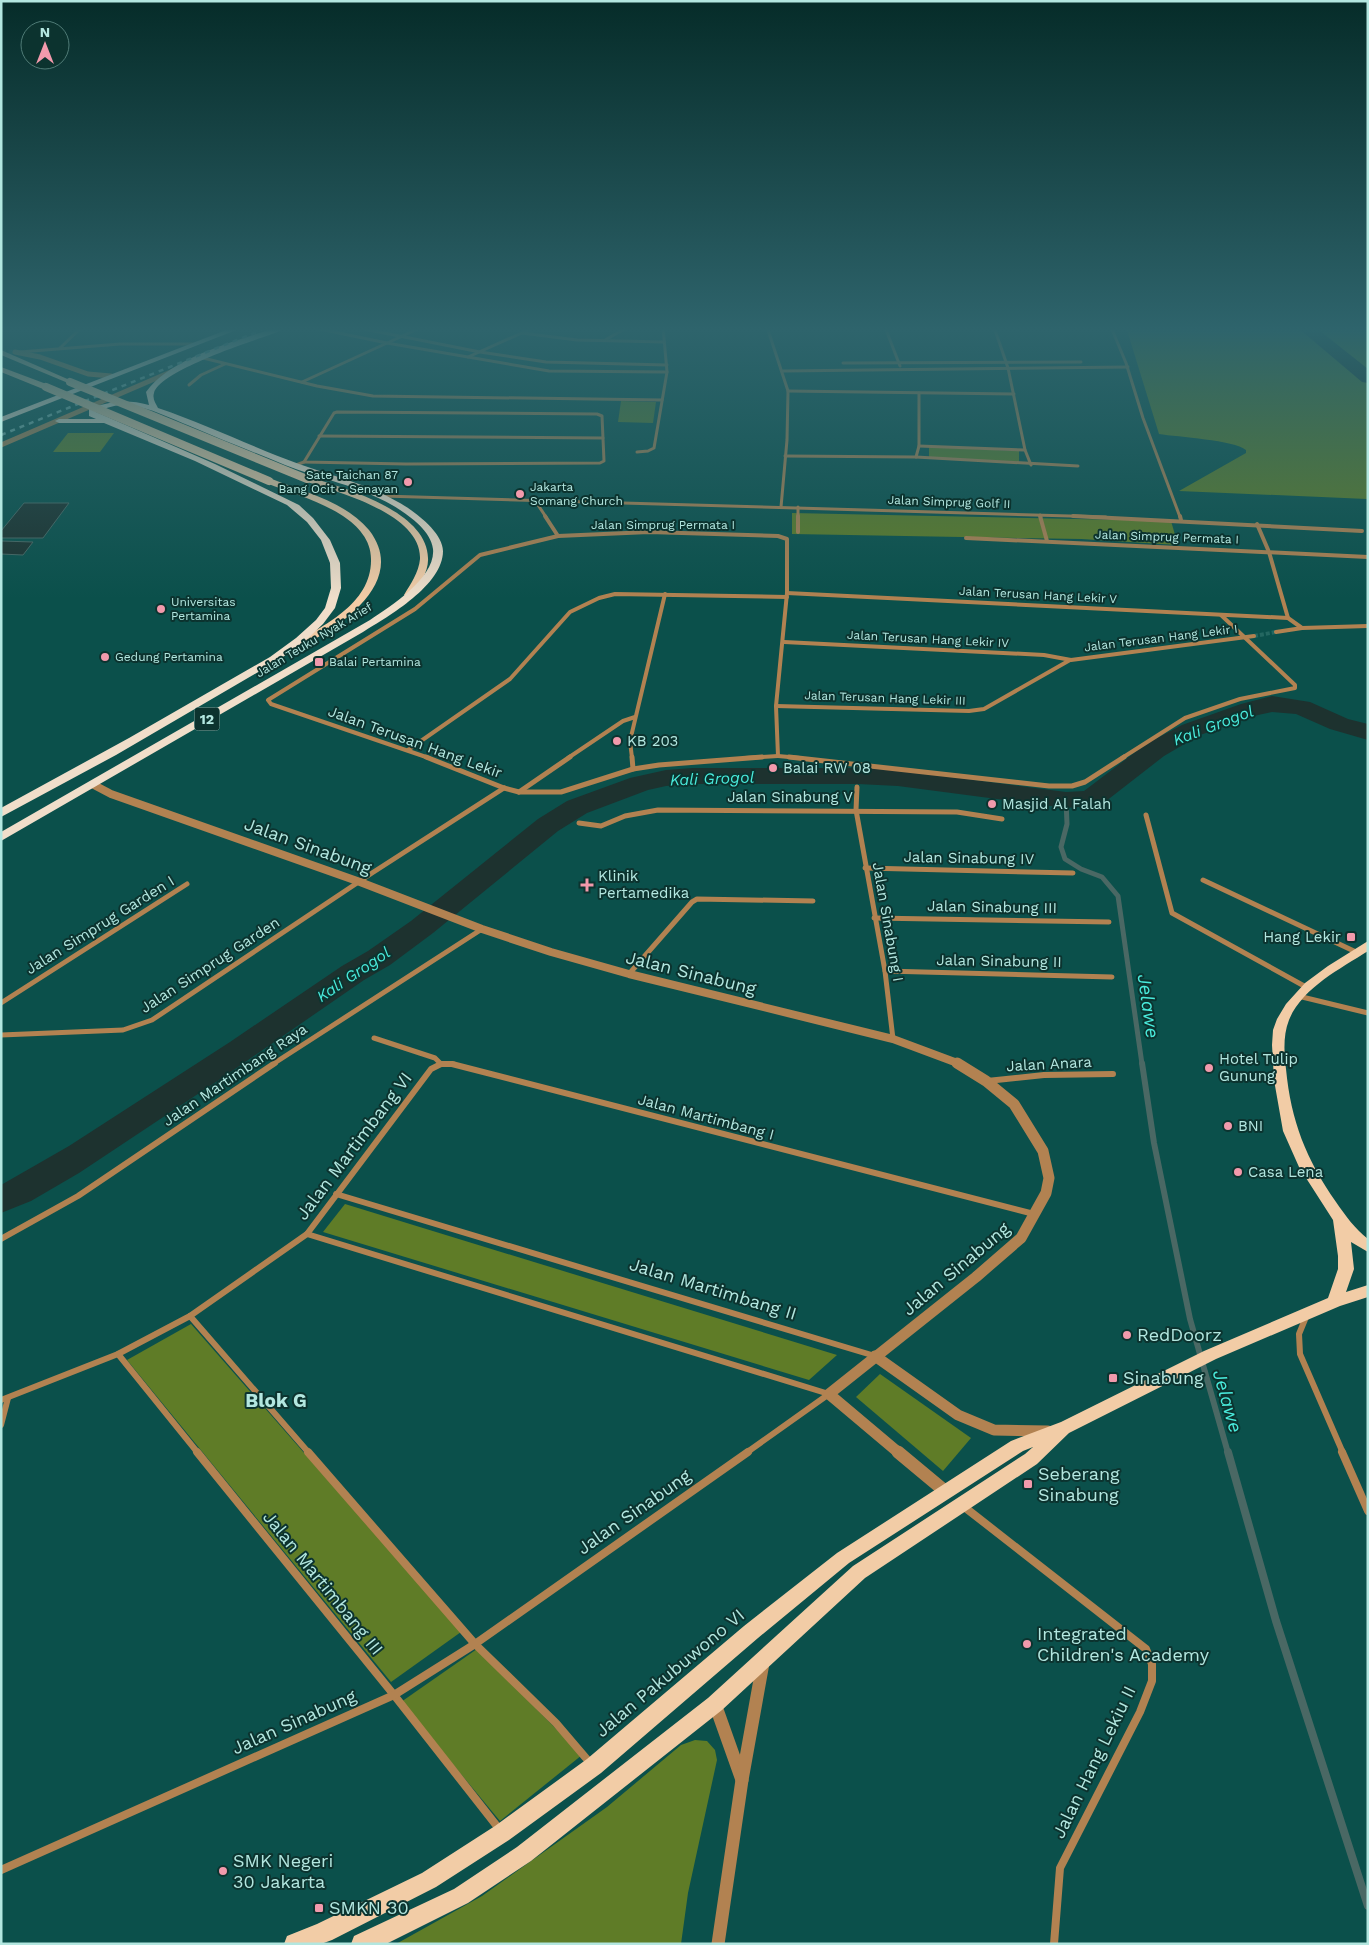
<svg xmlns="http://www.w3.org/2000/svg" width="1369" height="1945" font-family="'Work Sans',sans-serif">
<rect width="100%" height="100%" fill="#0b504b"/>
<g fill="#5f7c27">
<path d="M1126 327H1368L1367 499 1179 491 1246 453V450C1234 440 1178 437 1159 434Z"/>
<polygon points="621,401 656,402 653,423 618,422"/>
<polygon points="68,433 114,433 100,452 53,452"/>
<polygon points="929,447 1019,451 1019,463 929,458"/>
<polygon points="792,513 1171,521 1178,545 1081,539 792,534"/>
<polygon points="345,1204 837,1355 809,1380 323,1232"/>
<polygon points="191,1324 461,1632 391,1682 127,1360"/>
<polygon points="880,1374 971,1438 943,1471 856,1397"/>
<polygon points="477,1649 582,1755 500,1821 401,1702"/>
<polygon points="695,1740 707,1741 715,1750 717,1760 688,1893 681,1944 396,1944 482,1896 607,1807 681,1745"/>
</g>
<g fill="#1d322f" stroke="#4a6864">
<polygon points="24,503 69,503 43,538 1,538 1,531"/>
<polygon points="1,541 33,542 23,555 1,554"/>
</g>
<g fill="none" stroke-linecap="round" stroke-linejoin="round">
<polyline stroke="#4a6864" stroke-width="5" points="1066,800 1067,824 1061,847 1065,859 1081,869 1102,877 1118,896 1142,1064"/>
<polyline stroke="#4a6864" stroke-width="6" points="1142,1063 1154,1143 1190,1319 1228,1453"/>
<polyline stroke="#4a6864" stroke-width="8" points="1228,1452 1276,1621 1368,1906"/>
<g fill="#1d322f" fill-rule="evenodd">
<polygon points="1297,327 1315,327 1368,369 1368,383 1362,382"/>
<polygon points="1272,696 1310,702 1348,719 1368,724 1368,740 1330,729 1296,714 1272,712 1258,715 1200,735 1164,756 1101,805 1066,808 898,786 858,784 693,784 666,786 648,790 587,813 558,831 433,933 390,965 364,980 225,1076 79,1173 31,1201 1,1213 1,1185 69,1146 230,1042 342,966 368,951 411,921 538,819 567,801 630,778 666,770 693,768 858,768 898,770 1066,792 1084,791 1146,744 1182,725 1241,704"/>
</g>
<polyline stroke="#246761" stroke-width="4" stroke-dasharray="4 2" stroke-linecap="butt" points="1254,636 1276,632"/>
<polyline stroke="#246761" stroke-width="5" stroke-dasharray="5 2.5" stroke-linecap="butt" points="1,352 15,352"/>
<g stroke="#b28251" stroke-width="3">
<polyline points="310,327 387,343 549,371 667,372"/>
<polyline points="354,327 480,352 546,362 667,365"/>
<polyline points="767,327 788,391 787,440 781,507"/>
<polyline points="885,327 900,366"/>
<polyline points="994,327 1008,368 1025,450 1031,465"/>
<polyline points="1111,327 1126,363 1143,418 1180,517"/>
<polyline points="522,333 577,340 664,342"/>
<polyline points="605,340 628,327"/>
<polyline points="60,348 82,327"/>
<polyline points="20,352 120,344 194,344"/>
<polyline points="468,357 535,327"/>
<polyline points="203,358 317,386 373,396 662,400"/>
<polyline points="843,363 1081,362"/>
<polyline points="783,371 1128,367"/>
<polyline points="302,382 422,327"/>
<polyline points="189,385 201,375 225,364"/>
<polyline points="788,391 1014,394"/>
<polygon points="337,412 597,414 602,416 604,461 600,463 406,464 304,462 334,413"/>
<polyline points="319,436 603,438"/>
<polyline points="919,446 1025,450"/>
<polyline points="637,452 648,451 654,448 667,372 663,327"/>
<polyline points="785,456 916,457 1078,466"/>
<polyline points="916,457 919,446 919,393"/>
<polyline points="296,465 304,462"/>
<polyline points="383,496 1106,517"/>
<polyline points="536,502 546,517"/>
<polyline points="798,507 798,517"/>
<polyline points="1040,515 1041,517"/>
</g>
<g stroke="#b28251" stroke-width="4">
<polyline points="545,516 558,536"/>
<polyline points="798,516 798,532"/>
<polyline points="1040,516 1047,541"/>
<polyline points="1073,516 1362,531"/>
<polyline points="1180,516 1181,520"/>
<polyline points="1257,524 1269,552 1288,618 1302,628"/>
<polyline points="966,538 1368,557"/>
<polyline points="787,593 1288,618"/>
<polyline points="1276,632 1302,628 1368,626"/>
<polyline points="784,642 1044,655 1071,660 1254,636"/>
<polyline points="776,706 969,711 984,709 1070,660"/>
<polyline points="408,750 510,679 570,612 599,598 615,594 787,597"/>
<polyline points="778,756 800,758"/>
<polyline points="429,758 271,704 268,700 415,609 480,555 558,536 649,532 778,536 787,539 787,593 776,706 778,756"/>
<polyline points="568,758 623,721 635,717"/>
<polyline points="632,758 630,741 665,594"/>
<polyline points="745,758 778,756"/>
<polyline points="1122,758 1185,718 1240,699 1295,688 1295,685 1221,615"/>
</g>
<g stroke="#b28251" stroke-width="5">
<polyline points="426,757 504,788 519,792 561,792 633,769 659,765 762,757"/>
<polyline points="632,757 633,769"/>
<polyline points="789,757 1049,786 1072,786 1085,782 1124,757"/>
<polyline points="857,787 856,810 885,971 893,1039"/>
<polyline points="519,792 570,757"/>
<polyline points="1146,815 1172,913 1306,987"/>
<polyline points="579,823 601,826 625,816 658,810 957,812 1002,819"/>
<polyline points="865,868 1073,873"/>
<polyline points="1203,880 1356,952"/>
<polyline points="874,918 1109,922"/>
<polyline points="885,971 1112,977"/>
<polyline points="629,974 692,902 697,899 813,901"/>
<polyline points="1298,996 1368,1013"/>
<polyline points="1,1003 187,884"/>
<polyline points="1,1035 123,1030 152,1020 372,873 504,788"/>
<polyline points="374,1038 435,1058 441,1064"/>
<polyline points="273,1064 482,929"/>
<polyline points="440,1064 454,1064"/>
</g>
<g stroke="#b28251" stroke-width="6">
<polyline points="987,1081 1044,1075 1113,1074"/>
<polyline points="336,1194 875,1356"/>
<polyline points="307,1234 829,1394"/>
<polyline points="1,1239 78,1196 275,1063"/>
<polyline points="190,1316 309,1453"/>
<polyline points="1306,1317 1299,1334 1300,1354 1343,1453"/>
<polyline points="118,1354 198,1453"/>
<polyline points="1,1400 118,1354 190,1316 307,1234 431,1069 441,1064 452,1064 1034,1214"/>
<polyline points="1,1425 8,1398"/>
<polyline points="746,1453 829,1394"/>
</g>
<g stroke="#b28251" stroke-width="8">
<polyline points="197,1452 394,1695 500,1830"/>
<polyline points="308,1452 475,1644 556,1723 591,1764"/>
<polyline points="1342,1452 1368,1511"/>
<polyline points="963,1506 1146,1649 1152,1664 1152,1681 1140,1712 1060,1868 1054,1944"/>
<polyline points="1,1870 394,1695 475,1644 748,1452"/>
</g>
<g stroke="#b28251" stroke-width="5">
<polyline points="15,352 40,357 88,374 111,376"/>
<polyline points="1,445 173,371"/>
</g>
<polyline stroke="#b28251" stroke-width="8" points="94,785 111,794 360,882 482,929 551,952 629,974 893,1039 960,1064"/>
<g stroke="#b28251" stroke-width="11">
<polyline points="875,1356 958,1415 994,1430 1048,1431"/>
<polyline points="899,1453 829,1394 976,1277 1021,1238 1046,1193 1049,1178 1043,1151 1014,1104 986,1081 957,1063"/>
</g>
<g stroke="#b28251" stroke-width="13">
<polyline points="898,1452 946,1492"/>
<polyline points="715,1704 742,1780"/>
<polyline points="718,1944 742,1780 763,1663"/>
</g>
<g fill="#f2cca6" fill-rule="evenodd">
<polygon points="1,350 72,381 74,382 68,383 1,355"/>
<polygon points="1,367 49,385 50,387 43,389 1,372"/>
<path d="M304 477H310C346 489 427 511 428 558 429 571 419 586 412 597H406L404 595C410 585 419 572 420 559 422 514 338 492 304 481Z"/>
<path d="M266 479H272C304 492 346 502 369 530 404 575 355 615 320 636 312 640 302 647 293 650L288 647 290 645C323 626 372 604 371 559 371 540 358 526 343 516 320 501 292 493 266 483Z"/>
<path d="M1368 941V951C1340 969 1302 988 1289 1020 1283 1035 1284 1053 1286 1069 1291 1121 1306 1159 1336 1202 1345 1215 1355 1229 1368 1239V1252L1351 1242 1354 1269 1346 1292 1368 1285V1297L1340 1306 1216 1359 1069 1433 1037 1464 865 1578 722 1710 531 1861 468 1903 386 1944H351L354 1936 454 1889 517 1847 708 1698 853 1566 1025 1454 1033 1447 1023 1451 849 1563 758 1638 601 1773 509 1840 436 1887 332 1940 321 1944H284L287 1936 317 1924 422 1873 495 1826 587 1759 744 1626 837 1553 1011 1441 1061 1422 1204 1351 1328 1298 1338 1269V1256L1333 1220 1299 1167 1283 1131 1274 1080 1272 1045 1273 1030 1277 1019 1286 1004 1305 983 1328 966Z"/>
</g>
<g fill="#f0deca" fill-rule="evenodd">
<polygon points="234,327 244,327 1,422 1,417"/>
<path d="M277 327H287C278 333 265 336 255 340 235 347 159 373 154 393 152 399 156 404 158 408 206 424 252 447 299 464 332 476 368 484 398 502 413 510 443 532 443 551 443 585 389 616 363 632L1 841V832L370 620C391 606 436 577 433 549 431 530 407 514 392 505 359 486 321 479 285 465 254 452 222 440 190 426 170 418 151 408 129 405 118 404 106 408 96 412L215 464 299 505 313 518 330 540 340 563 341 588 335 608 323 624 303 643 277 661 116 755 1 817V808L129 738 270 657 296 638 316 620 325 608 331 588 330 563 321 540 307 522 287 505 195 461 104 423H59L55 421 59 419H96L89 416V409C110 401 127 399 149 405L146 392C171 357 237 341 277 327Z"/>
</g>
<polyline stroke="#77b1aa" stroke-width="2.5" stroke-dasharray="5 5" stroke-linecap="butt" points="1,435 269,327"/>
<g stroke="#f2cca6" stroke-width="8">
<polyline points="70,382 307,479"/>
<polyline points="46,387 269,481"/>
</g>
</g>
<linearGradient id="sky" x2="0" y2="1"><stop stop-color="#062c29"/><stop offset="0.55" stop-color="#2e646c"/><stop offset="1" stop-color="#2e646c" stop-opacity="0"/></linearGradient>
<rect width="1369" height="599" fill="url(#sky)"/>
<g fill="#f29aac" stroke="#0c332f" stroke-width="2">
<circle cx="408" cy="482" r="5"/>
<circle cx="520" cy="494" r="5"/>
<circle cx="161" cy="609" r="5"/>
<circle cx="105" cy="657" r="5"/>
<rect x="314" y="657" width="10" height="10" rx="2.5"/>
<circle cx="617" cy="741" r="5"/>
<circle cx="773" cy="768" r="5"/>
<circle cx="992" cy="804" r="5"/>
<path d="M584.5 877.5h5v5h5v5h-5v5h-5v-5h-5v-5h5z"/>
<rect x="1346" y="932" width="10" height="10" rx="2.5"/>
<circle cx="1209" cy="1068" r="5"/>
<circle cx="1228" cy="1126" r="5"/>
<circle cx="1238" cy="1172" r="5"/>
<circle cx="1127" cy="1335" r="5"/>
<rect x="1108" y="1373" width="10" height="10" rx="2.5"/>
<rect x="1023" y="1479" width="10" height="10" rx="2.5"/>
<circle cx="1027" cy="1644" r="5"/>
<circle cx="223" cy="1871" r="5"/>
<rect x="314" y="1903" width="10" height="10" rx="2.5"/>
</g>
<g text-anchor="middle" stroke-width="4" stroke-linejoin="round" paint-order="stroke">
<g font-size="12" fill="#b3e7e0" stroke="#0c332f" text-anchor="start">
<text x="398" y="479" text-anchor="end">Sate Taichan 87<tspan x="398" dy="14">Bang Ocit - Senayan</tspan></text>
<text x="530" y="491">Jakarta<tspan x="530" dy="14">Somang Church</tspan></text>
<text x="171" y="606">Universitas<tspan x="171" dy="14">Pertamina</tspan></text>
<text x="115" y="661">Gedung Pertamina</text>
<text x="329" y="666">Balai Pertamina</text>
</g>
<g font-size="12" fill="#b3e7e0" stroke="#0c332f">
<text transform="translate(949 502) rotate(2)" y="4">Jalan Simprug Golf II</text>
<text x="663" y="529">Jalan Simprug Permata I</text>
<text transform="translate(1167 537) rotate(2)" y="4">Jalan Simprug Permata I</text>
<text transform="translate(1038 595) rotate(3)" y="4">Jalan Terusan Hang Lekir V</text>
<text transform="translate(1161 638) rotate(-7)" y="4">Jalan Terusan Hang Lekir I</text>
<text transform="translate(928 639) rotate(3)" y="4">Jalan Terusan Hang Lekir IV</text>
<text transform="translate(314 640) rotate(-31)" y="4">Jalan Teuku Nyak Arief</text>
<text transform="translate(885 698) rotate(2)" y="4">Jalan Terusan Hang Lekir III</text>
</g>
<rect fill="#0c332f" stroke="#81b1ab" stroke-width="1" x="194.5" y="707.5" width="25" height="23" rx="4"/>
<g font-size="14" font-weight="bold" fill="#b3e7e0">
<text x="207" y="724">12</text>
</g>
<g font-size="15" fill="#b3e7e0" stroke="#0c332f" text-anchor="start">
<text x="627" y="746">KB 203</text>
<text x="783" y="773">Balai RW 08</text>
<text x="1002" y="809">Masjid Al Falah</text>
<text x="598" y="881">Klinik<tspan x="598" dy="17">Pertamedika</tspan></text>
<text x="1341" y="942" text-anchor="end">Hang Lekir</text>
<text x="1219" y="1064">Hotel Tulip<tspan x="1219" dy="17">Gunung</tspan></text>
<text x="1238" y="1131">BNI</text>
<text x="1248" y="1177">Casa Lena</text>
</g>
<g font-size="15" fill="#b3e7e0" stroke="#0c332f">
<text transform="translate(415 742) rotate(20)" y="5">Jalan Terusan Hang Lekir</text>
<text x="790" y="802">Jalan Sinabung V</text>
<text transform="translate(969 858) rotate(1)" y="5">Jalan Sinabung IV</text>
<text transform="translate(992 907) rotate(1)" y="5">Jalan Sinabung III</text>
<text transform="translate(888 922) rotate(80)" y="5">Jalan Sinabung I</text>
<text transform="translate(100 925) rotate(-32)" y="5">Jalan Simprug Garden I</text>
<text transform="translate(999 961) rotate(1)" y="5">Jalan Sinabung II</text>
<text transform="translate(210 965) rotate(-33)" y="5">Jalan Simprug Garden</text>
<text transform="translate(1049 1064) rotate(-3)" y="5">Jalan Anara</text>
<text transform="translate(235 1075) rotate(-34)" y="5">Jalan Martimbang Raya</text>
<text transform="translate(706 1117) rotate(15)" y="5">Jalan Martimbang I</text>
</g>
<g font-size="16" font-style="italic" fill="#49ebdc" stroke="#0c332f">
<text transform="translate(1213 725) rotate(-21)" y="6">Kali Grogol</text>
<text transform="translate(712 778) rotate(-2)" y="6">Kali Grogol</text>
<text transform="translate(353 974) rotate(-34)" y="6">Kali Grogol</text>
</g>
<g font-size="18" fill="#b3e7e0" stroke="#0c332f">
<text transform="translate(308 846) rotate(20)" y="6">Jalan Sinabung</text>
<text transform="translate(691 973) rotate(14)" y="6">Jalan Sinabung</text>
<text transform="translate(354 1146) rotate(-53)" y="6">Jalan Martimbang VI</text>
<text transform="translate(956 1269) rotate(-40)" y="6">Jalan Sinabung</text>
<text transform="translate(713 1289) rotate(17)" y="6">Jalan Martimbang II</text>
<text transform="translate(634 1512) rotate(-35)" y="6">Jalan Sinabung</text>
<text transform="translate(323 1583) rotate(51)" y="6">Jalan Martimbang III</text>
<text transform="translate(670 1673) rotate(-40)" y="6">Jalan Pakubuwono VI</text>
<text transform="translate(294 1722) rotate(-24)" y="6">Jalan Sinabung</text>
<text transform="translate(1094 1762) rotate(-64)" y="6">Jalan Hang Lekiu II</text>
</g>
<g font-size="18" fill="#b3e7e0" stroke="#0c332f" text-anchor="start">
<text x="1137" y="1341">RedDoorz</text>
<text x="1123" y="1384">Sinabung</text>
<text x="1038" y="1480">Seberang<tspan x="1038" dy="21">Sinabung</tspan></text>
<text x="1037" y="1640">Integrated<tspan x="1037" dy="21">Children's Academy</tspan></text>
<text x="233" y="1867">SMK Negeri<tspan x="233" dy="21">30 Jakarta</tspan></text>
<text x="329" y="1914">SMKN 30</text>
</g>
<g font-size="19" font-style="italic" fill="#49ebdc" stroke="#0c332f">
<text transform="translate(1149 1006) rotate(82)" y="7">Jelawe</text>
<text transform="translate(1228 1401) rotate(74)" y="7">Jelawe</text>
</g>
<g font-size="19" font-weight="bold" fill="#b3e7e0" stroke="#0c332f">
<text x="276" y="1407">Blok G</text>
</g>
</g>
<rect width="1369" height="1945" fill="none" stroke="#b3e7e0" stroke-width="5"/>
<g transform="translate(45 45)"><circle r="24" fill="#0c332f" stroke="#4f7b76"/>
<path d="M0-4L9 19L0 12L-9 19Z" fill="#f29aac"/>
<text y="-8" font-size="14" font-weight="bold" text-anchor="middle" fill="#b3e7e0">N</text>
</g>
</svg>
